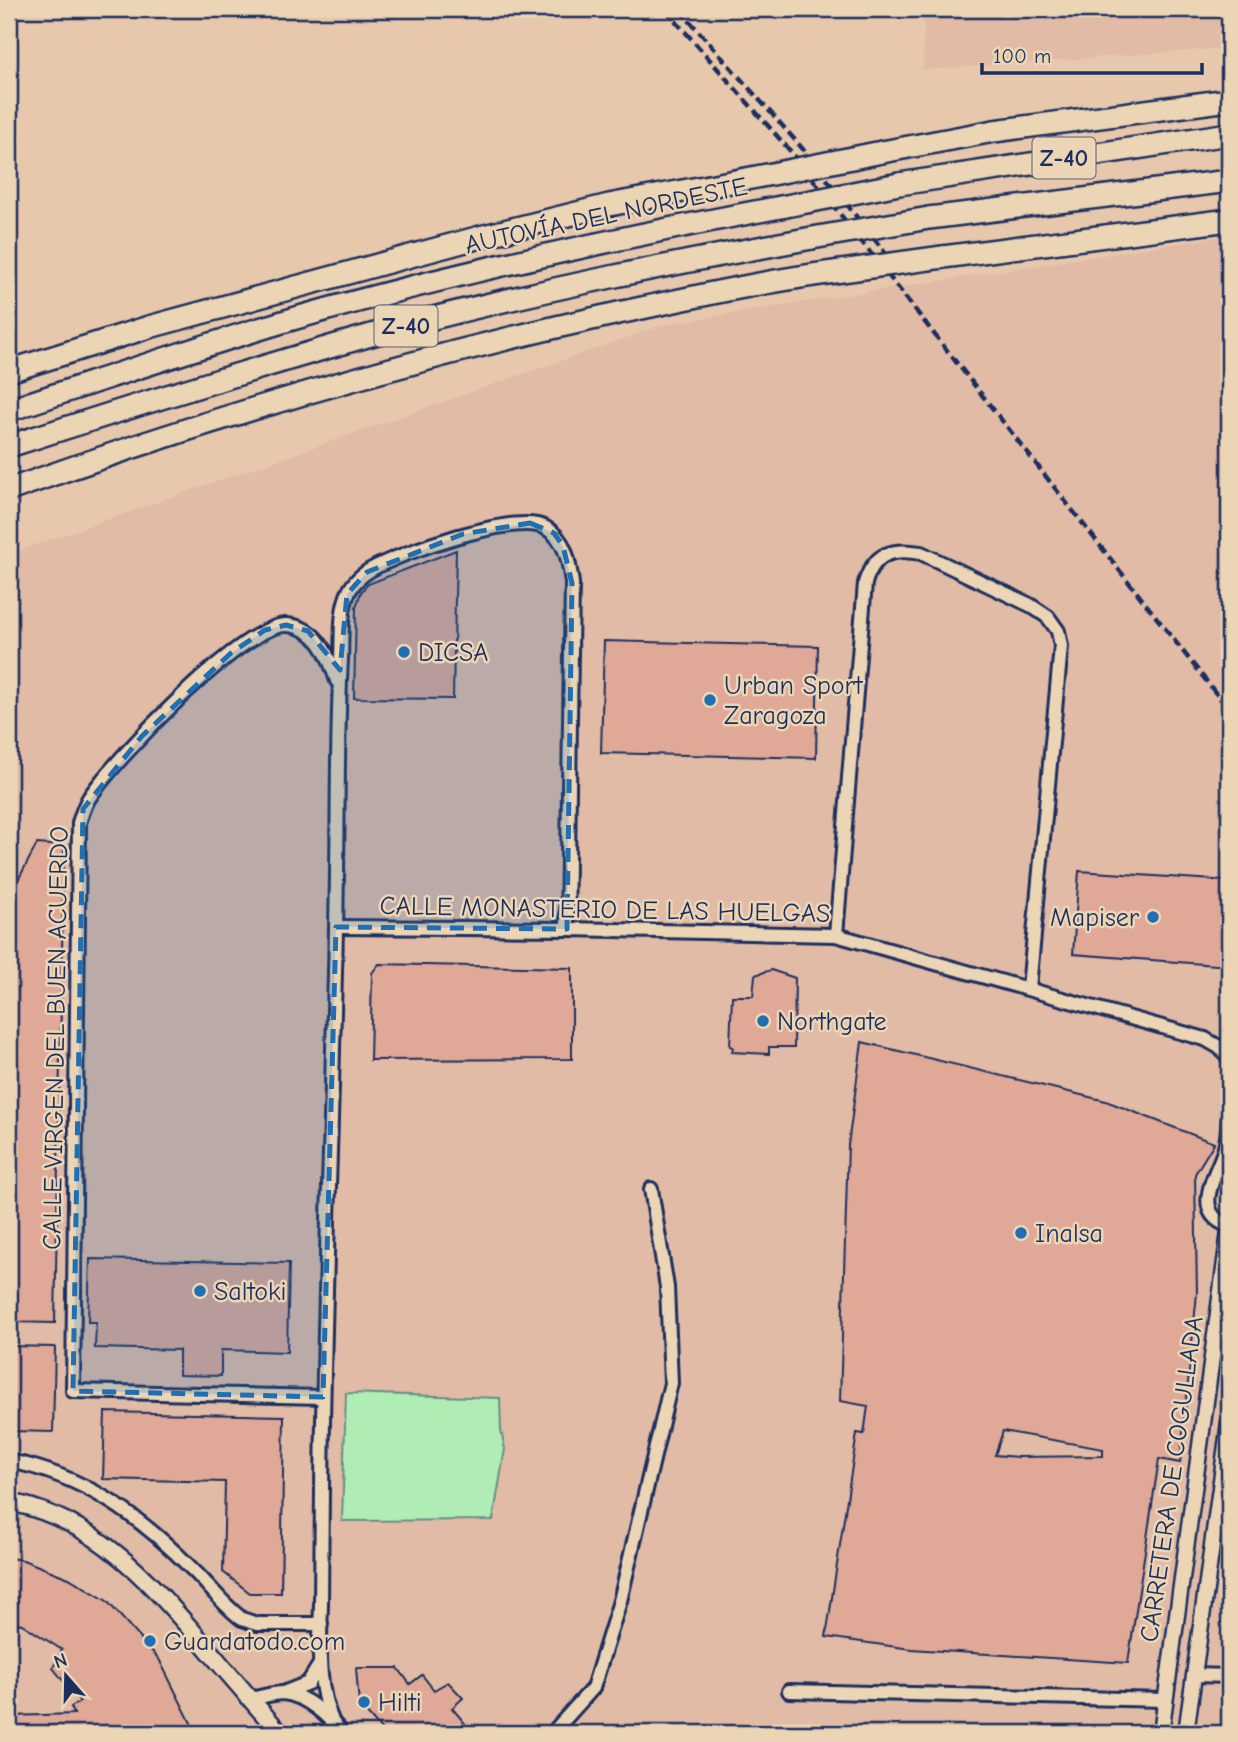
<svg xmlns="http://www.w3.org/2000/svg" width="1238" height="1742" font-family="'Comic Neue',sans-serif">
<rect width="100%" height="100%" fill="#e8c8ac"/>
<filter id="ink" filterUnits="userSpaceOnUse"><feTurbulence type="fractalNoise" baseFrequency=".0143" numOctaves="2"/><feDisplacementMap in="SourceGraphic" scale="14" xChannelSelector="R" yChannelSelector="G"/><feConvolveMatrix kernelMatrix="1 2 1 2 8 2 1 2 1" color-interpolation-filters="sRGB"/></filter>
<g filter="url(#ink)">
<g fill="#e1bba5">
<polygon points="924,9 1229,9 1229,48 923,70"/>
<polygon points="1229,235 1229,1733 9,1733 9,554 666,324"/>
</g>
<polygon fill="#afedb4" stroke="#658e89" stroke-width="2" points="346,1393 500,1398 501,1431 505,1449 493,1520 342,1521"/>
<g fill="#dfa897" stroke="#1b2f5e" stroke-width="2" fill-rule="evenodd">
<polygon points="456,550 453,699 354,698 356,607 361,592 368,584"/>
<polygon points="604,641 818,646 816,758 601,753"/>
<polygon points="37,844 64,846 55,1323 9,1322 9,897"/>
<polygon points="1079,871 1229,881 1229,966 1073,954"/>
<polygon points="379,964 572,968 572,1059 370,1060 372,973"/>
<polygon points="771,970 795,978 794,1047 769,1047 769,1054 732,1052 733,1047 730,1046 732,996 753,996 755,975"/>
<path d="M862 1042 1106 1101 1214 1143 1195 1174 1197 1293 1180 1463 1159 1459 1128 1663 911 1649 826 1637 857 1433 864 1434 868 1406 840 1401 848 1145ZM1003 1431 1103 1449V1456L1018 1457 995 1455Z"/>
<polygon points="90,1259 289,1263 287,1352 221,1350 221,1376 179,1375 179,1350 95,1348 96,1322 88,1322"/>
<polygon points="9,1346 55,1347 53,1432 9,1431"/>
<polygon points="105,1412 284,1416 281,1593 250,1593 223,1572 225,1482 103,1479"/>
<polygon points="9,1558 23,1560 69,1578 107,1601 159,1659 196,1733 9,1733 9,1716 74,1714 71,1707 80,1702 53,1668 62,1650 22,1624 9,1622"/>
<polygon points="356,1668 398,1668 410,1684 422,1675 434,1690 448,1682 463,1698 452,1708 473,1733 384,1733 359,1704"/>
</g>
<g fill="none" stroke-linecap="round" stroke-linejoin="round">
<defs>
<g id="minor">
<polyline points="336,927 567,929 836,935 1205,1039 1219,1047 1229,1058"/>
<path d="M836 935 865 583C874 553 892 548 921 553L1030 605 1048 617 1058 631 1061 646 1029 988"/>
<path d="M1229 1114C1228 1125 1228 1137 1225 1148 1218 1173 1189 1212 1229 1226"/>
<path d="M323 1397 73 1391 79 823C82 814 84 806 89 798 114 760 244 623 287 625 318 627 329 656 337 681"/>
<path d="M9 1461C83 1475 140 1516 192 1569 209 1585 223 1605 242 1619L257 1624H321"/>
<polyline points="1195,1675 1229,1676"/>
<polyline points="789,1691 1165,1700"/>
<polyline points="283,1693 308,1683 320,1664"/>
<path d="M251 1699C261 1697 273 1693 283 1693 306 1695 329 1717 342 1733"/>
<path d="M333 1723C316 1685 320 1645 321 1604 321 1566 322 1528 322 1490 324 1284 334 1079 337 873 338 802 337 730 341 660 342 639 340 615 347 596 351 585 360 576 370 570 399 553 517 511 546 528 566 539 569 562 572 583L567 929"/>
<polyline points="555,1733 556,1729 593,1688 620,1601 671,1383 667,1287 651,1189"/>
</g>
<g id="tertiary">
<polyline points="1161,1733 1229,1232"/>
<polyline points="1186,1733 1229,1423"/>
</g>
<path id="secondary" d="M9 1502C93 1518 147 1578 200 1640 226 1671 253 1702 280 1733"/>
<g id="motorway">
<polyline points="882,152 994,131 1229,100"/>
<polyline points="899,184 1229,134"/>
<polyline points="929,218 1229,181"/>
<polyline points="943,257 1229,220"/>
<polyline points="9,371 149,327 484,236 609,205 772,174"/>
<path d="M9 410C104 379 200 346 296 318 457 272 621 237 786 206"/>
<path d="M9 446C140 404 271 363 403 326 538 290 675 263 812 238"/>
<path d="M9 490C207 419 408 359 614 314 685 299 755 283 827 273"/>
</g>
</defs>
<use href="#minor" stroke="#1b2f5e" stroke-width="18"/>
<use href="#tertiary" stroke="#1b2f5e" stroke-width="19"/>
<use href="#secondary" stroke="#1b2f5e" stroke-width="21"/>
<use href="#motorway" stroke="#1b2f5e" stroke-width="26"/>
<use href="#minor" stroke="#ecd5b5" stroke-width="12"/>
<use href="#tertiary" stroke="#ecd5b5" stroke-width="14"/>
<use href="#secondary" stroke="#ecd5b5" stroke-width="16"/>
<use href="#motorway" stroke="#ecd5b5" stroke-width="21"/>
<g stroke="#1b2f5e" stroke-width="4.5" stroke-dasharray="10 5" stroke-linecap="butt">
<polyline points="665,9 793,154 1229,710"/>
<polyline points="679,9 802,148 902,274"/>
</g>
<defs>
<g id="motorway-bridge">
<polyline points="772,174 882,152"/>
<polyline points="786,206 899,184"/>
<polyline points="812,238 929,218"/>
<polyline points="827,273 943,257"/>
</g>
</defs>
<use href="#motorway-bridge" stroke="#1b2f5e" stroke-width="26" stroke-linecap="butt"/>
<use href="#motorway-bridge" stroke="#ecd5b5" stroke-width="21"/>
</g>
</g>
<path fill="#1f6fb2" fill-opacity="0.2" stroke="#1f6fb2" stroke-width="5" stroke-dasharray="14 9" stroke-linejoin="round" d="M530 523 554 533 563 546 572 583 567 929 336 927 323 1397 73 1391 83 809 142 736 231 653 265 630 286 625 308 631 340 670 347 594 367 572 463 534Z"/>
<g fill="#1f6fb2" stroke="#ecd5b5" stroke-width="2.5">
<circle cx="404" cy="652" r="7"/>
<circle cx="710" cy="700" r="7"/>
<circle cx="1153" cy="917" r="7"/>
<circle cx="763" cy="1021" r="7"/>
<circle cx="1021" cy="1233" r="7"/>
<circle cx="200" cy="1291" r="7"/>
<circle cx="150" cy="1641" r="7"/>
<circle cx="364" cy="1702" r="7"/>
</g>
<g text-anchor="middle" stroke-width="5" stroke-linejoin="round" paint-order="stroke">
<g fill="#ecd5b5" stroke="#5a6178" stroke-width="2">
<rect x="1032.5" y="137.5" width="63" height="41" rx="5"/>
<rect x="374.5" y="305.5" width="63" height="41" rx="5"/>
</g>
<g font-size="24" font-weight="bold" fill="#1b2f5e">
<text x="1064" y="166">Z-40</text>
<text x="406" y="334">Z-40</text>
</g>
<g font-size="26" fill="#1b2f5e" stroke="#ecd5b5">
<text transform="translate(606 215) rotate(-12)" y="9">AUTOVÍA DEL NORDESTE</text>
<text transform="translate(605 909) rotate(1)" y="9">CALLE MONASTERIO DE LAS HUELGAS</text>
<text transform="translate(55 1038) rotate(-89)" y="9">CALLE VIRGEN DEL BUEN ACUERDO</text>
<text transform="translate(1171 1479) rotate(-82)" y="9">CARRETERA DE COGULLADA</text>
</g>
<g font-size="26" fill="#1b2f5e" stroke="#ecd5b5" text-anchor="start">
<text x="418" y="661">DICSA</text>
<text x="724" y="694">Urban Sport<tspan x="724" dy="30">Zaragoza</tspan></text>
<text x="1139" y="926" text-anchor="end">Mapiser</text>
<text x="777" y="1030">Northgate</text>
<text x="1035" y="1242">Inalsa</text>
<text x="214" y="1300">Saltoki</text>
<text x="164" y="1650">Guardatodo.com</text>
<text x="378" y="1711">Hilti</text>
</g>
</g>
<rect width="1238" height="1742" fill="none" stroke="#ecd5b5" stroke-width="35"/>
<rect x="18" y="18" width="1203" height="1707" fill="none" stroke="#1b2f5e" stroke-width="2.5" filter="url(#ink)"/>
<g transform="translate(66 1676) rotate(340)" stroke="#ecd5b5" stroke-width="5" paint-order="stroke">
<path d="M0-5L12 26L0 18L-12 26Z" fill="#1b2f5e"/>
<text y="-10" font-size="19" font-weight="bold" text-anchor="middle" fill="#1b2f5e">N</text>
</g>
<path d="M982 63v10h220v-10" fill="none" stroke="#1b2f5e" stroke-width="3.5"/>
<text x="993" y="63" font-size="21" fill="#1b2f5e" stroke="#ecd5b5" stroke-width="5" paint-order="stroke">100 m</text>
</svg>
